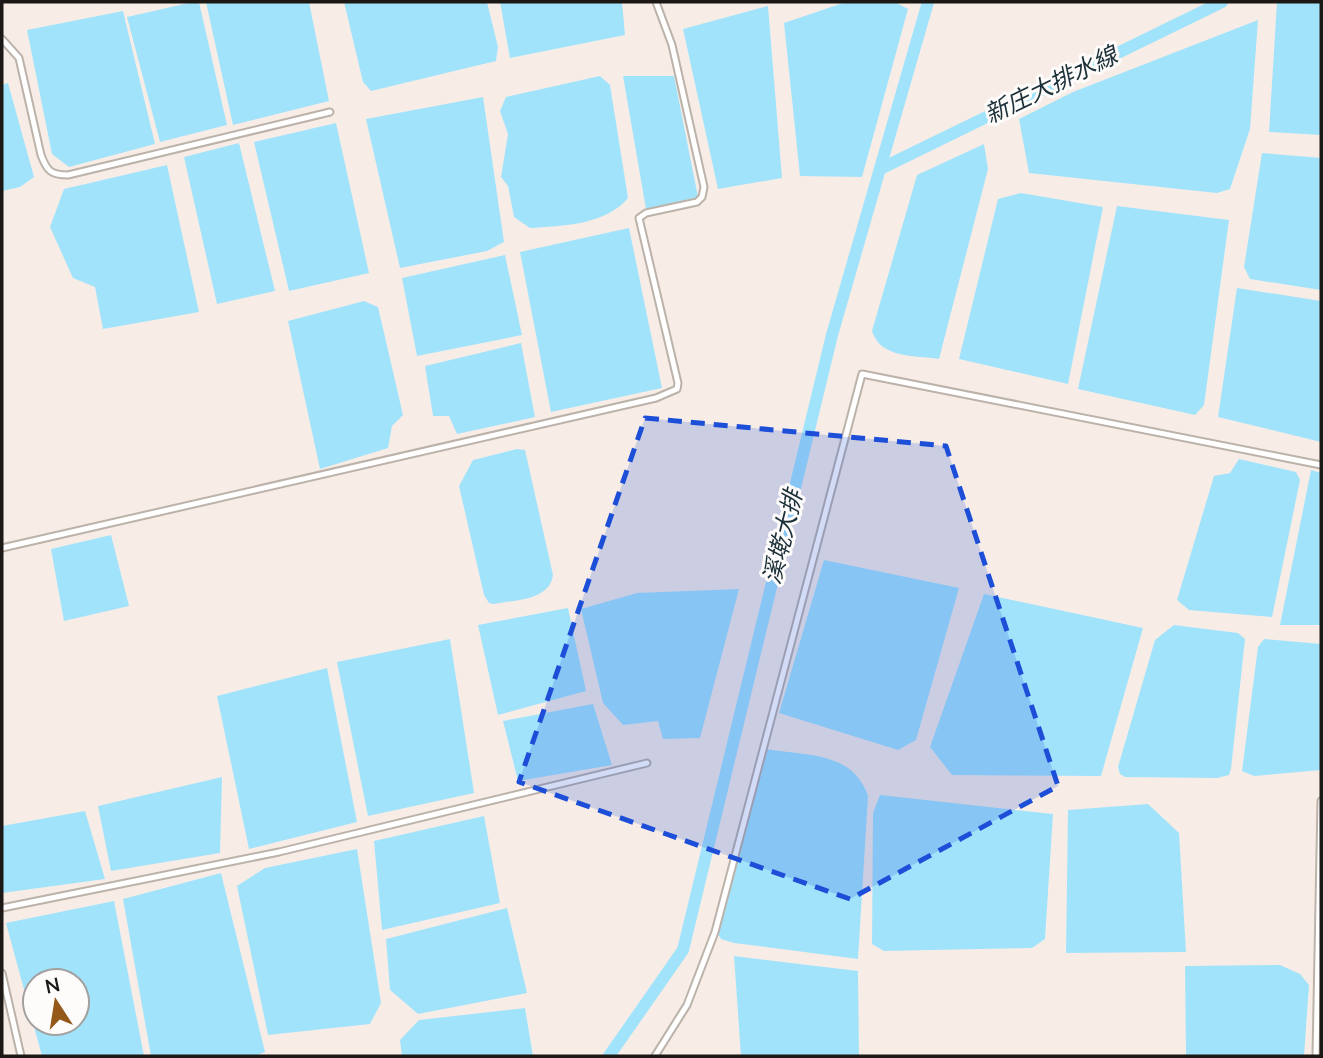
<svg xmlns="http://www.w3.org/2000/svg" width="1323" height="1058" font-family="Lato,'Noto Sans TC',sans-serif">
<rect width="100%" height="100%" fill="#f7ede6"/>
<g fill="#a2e3fc" fill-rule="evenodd">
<polygon points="193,2 199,2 227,125 160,142 127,17"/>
<polygon points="206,2 309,2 329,101 233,125"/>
<polygon points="344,2 487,2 498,47 496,61 371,91 363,82"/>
<polygon points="500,2 622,2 625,35 510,58"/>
<polygon points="846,2 895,2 908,9 862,177 800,176 784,23"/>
<polygon points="1277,2 1321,2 1321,135 1269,132"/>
<polygon points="768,6 782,178 718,189 683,29"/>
<polygon points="123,11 155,144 69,167 52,154 27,30"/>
<polygon points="1258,20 1250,129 1230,189 1217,193 1029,173 1019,119 1073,92"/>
<path d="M600 76 610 85 628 198C606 225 562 226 530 228L514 217 508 186 501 177 508 134 500 111 506 97Z"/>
<polygon points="623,76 674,76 698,197 646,209"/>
<polygon points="8,83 34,177 20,187 2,191 2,85"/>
<polygon points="483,97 504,242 487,251 400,268 366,119"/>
<polygon points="336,123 369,273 289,291 254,142"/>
<polygon points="239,143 275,291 217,304 184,157"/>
<path d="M984 144 988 169 939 359C914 355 881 359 872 331L917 175Z"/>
<polygon points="1262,153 1321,158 1321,290 1250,279 1244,267"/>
<polygon points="167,165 199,312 103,329 95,287 73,278 50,227 64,189"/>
<polygon points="1021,193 1103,207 1068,384 959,359 998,199"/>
<polygon points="1117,206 1229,220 1204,405 1195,415 1078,389"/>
<polygon points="629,228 662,388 551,412 520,252"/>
<polygon points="505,255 522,335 417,356 402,278"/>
<polygon points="1237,288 1321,301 1321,442 1218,417"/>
<polygon points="364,301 378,307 403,415 392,426 388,448 320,469 288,321"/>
<polygon points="521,343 535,417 457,434 449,416 433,416 425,366"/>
<path d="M517 449 525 450 553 575C550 600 516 600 494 604L489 603 484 595 459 486 473 460Z"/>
<polygon points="1239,459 1296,472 1300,480 1272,617 1189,610 1177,600 1214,476 1230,473"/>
<polygon points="1311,470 1321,473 1321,625 1280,625"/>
<polygon points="111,535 129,606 64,621 51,549"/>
<polygon points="824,560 959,588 916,740 898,750 779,713"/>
<polygon points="739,589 700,738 663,739 658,721 623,725 603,703 581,609 637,593"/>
<polygon points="984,594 1143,628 1101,776 952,775 930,747"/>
<polygon points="568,608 586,691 498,715 478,625"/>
<polygon points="1174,625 1238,633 1245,639 1231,769 1229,775 1217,778 1125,777 1120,774 1118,767 1155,640"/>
<polygon points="450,639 474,793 368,816 337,662"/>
<polygon points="1264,639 1321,644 1321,770 1254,776 1242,771 1258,647"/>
<polygon points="327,668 357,822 249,849 217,696"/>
<polygon points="593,704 612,765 518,781 503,721"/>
<path d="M766 749C806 756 853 751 868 796L858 959 734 943 721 939 714 928Z"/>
<polygon points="222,777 220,853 111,871 98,806"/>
<polygon points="880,795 1053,814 1045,939 1032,948 884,951 872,944 873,813"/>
<polygon points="1148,804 1179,833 1186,952 1066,953 1068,810"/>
<polygon points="85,811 105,879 2,893 2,826"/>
<polygon points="484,816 500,903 382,930 374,841"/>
<polygon points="357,849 381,1003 370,1024 268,1035 237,886 265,868"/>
<polygon points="221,873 265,1052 255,1056 151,1056 123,899"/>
<path d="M114 901 144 1056H42L6 923ZM35 981H77V1023H35Z"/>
<polygon points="507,908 527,993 418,1014 390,990 386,939"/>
<polygon points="734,956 858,971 859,1056 741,1056"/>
<polygon points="1280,965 1300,974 1309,985 1304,1056 1186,1056 1185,966"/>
<polygon points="525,1008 533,1056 402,1056 400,1040 419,1020"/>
</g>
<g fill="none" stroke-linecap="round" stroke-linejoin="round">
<g stroke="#a2e3fc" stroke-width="12">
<polyline points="880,169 1222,2"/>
<polyline points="609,1056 683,950 832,335 928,2"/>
</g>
<defs>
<g id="lane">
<path d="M2 39 19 58 41 155C47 171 51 175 68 175L330 112"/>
<polyline points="2,548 656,398 677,389 678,383 639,218 646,213 697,202 702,197 704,187 672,45 656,2"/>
<polyline points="2,908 279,852 647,763"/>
<polyline points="2,973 21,1056"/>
<polyline points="655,1056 687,1005 715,932 862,374 1321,465"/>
<polyline points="1316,1056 1321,801"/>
</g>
</defs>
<use href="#lane" stroke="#bbb2aa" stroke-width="9"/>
<use href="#lane" stroke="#fff" stroke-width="5"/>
</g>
<path fill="#1d4ed8" fill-opacity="0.2" stroke="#1d4ed8" stroke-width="5" stroke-dasharray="14 9" stroke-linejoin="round" d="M645 418 946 446 1058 786 850 899 519 782Z"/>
<g text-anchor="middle" stroke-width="6" stroke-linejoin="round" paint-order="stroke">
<g font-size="24" font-style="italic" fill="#1b3038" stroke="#fefcfb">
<text transform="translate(1051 85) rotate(-26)" y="8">新庄大排水線</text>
<text transform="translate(783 537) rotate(-76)" y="8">溪墘大排</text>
</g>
</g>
<rect width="1323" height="1058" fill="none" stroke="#1b1815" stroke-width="7"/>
<g transform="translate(56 1002) rotate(348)"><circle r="33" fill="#fefcfb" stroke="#a3a19f" stroke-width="2"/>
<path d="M0-5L12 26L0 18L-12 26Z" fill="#945818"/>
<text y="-10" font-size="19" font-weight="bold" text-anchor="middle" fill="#1b1815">N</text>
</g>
</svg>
